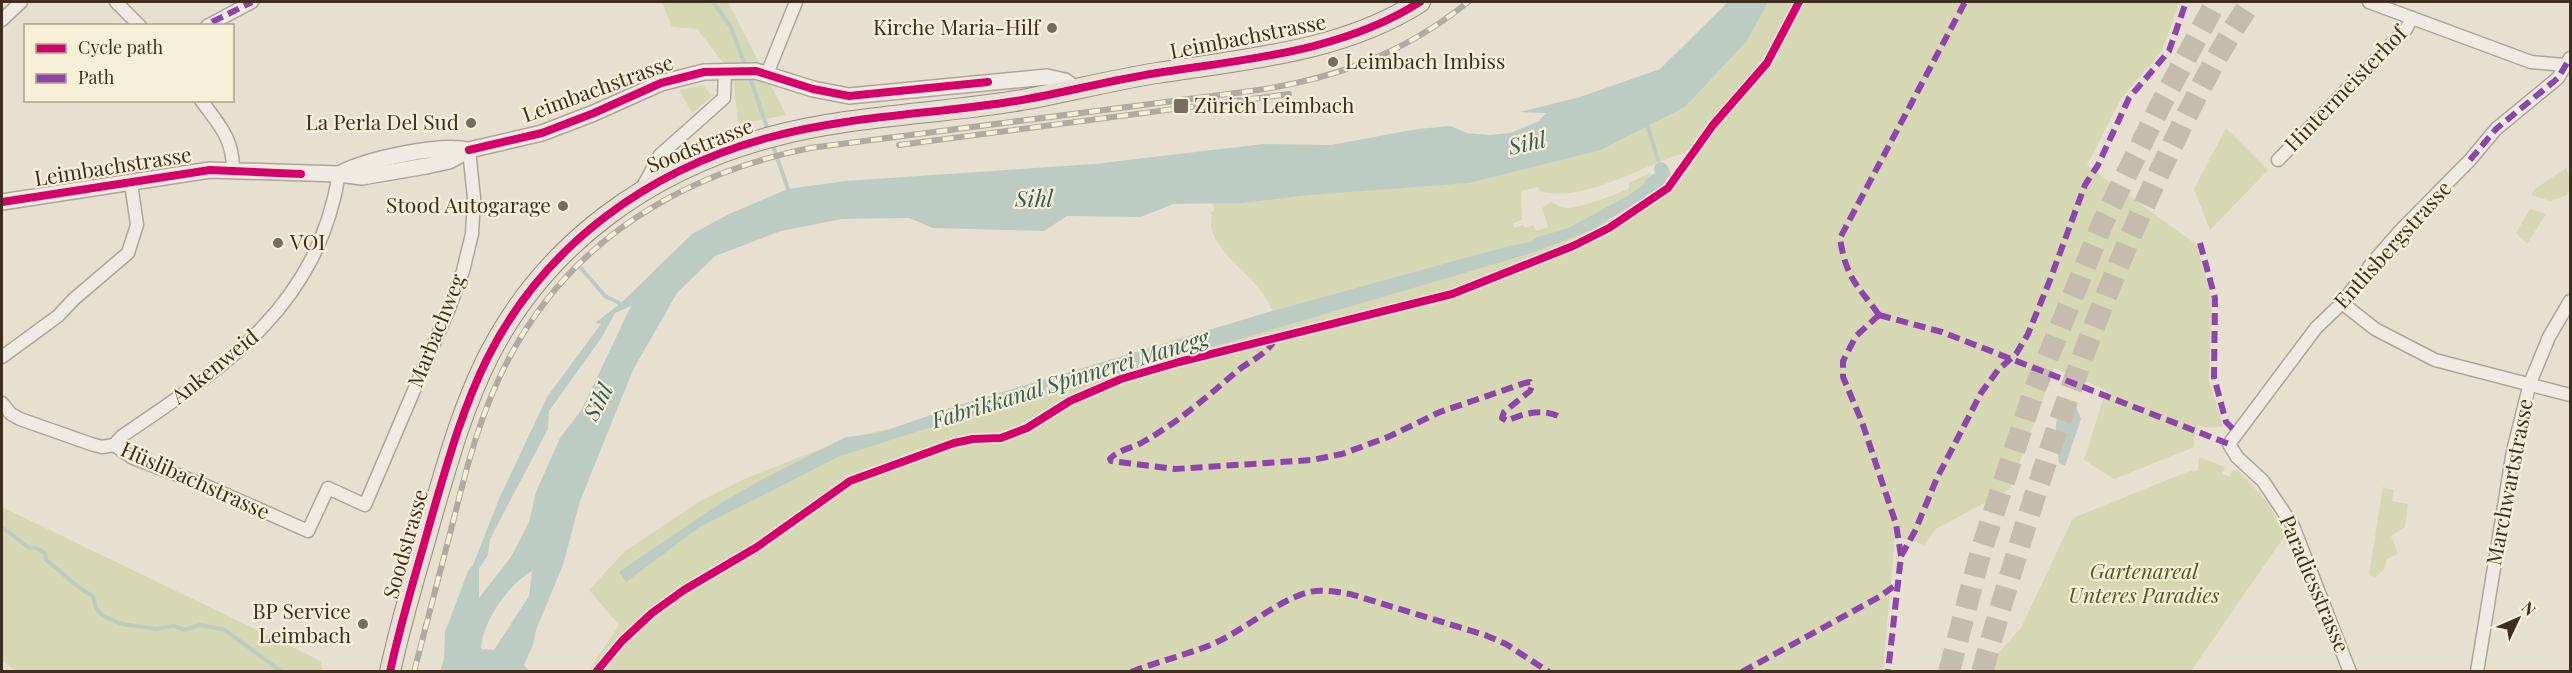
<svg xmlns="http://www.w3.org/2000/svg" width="2572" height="673" font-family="'Playfair Display',serif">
<rect width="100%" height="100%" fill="#e7e0d1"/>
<g fill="#d6d7b3">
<polygon points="662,2 728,2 786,115 738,124 733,75 697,29 672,27"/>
<path d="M1768 2H2180L2162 51 2121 99 2087 165 2197 245 2212 300 2209 379 2223 426 2211 428 2198 426 2194 436V447L2114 479 2084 460 2106 390 2054 368 2010 489 1936 529 1924 545 1895 536 1883 671 588 672 619 625 589 590 625 551 700 501 742 480 848 438 1077 387 1526 255 1590 231 1642 201 1692 168 1690 151C1649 162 1581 205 1540 191L1538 187 1521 191 1522 220 1513 223 1514 228 1523 225 1525 228 1533 225 1536 231 1548 227 1542 208 1551 202C1556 204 1560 207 1565 208 1574 210 1620 194 1629 188V183L1650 173 1652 178 1629 195 1568 228 1537 237 1530 242 1508 246 1272 311C1262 278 1217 259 1211 226 1211 222 1212 217 1211 212L1214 211 1213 203H1242L1542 164 1601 150 1685 107 1747 41Z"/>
<polygon points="703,85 712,96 692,113 679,90"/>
<polygon points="2226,128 2268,170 2210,230 2194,189"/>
<path d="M2566 168C2570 178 2572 184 2567 195L2550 201 2531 195 2535 189Z"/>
<polygon points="2530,209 2546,214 2527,244 2516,233"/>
<polygon points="2199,457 2225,467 2222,474 2230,477 2232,471 2237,470 2266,500 2286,534 2191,671 1982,671 2021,628 2073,518 2192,470 2193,472 2198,470"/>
<polygon points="2383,487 2394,490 2392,501 2408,504 2405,527 2391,536 2398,554 2387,559 2384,569 2376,577 2369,575"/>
<polygon points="2,507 321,661 323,671 15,671 2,660"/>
</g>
<g fill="#bcccc2" fill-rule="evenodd">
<path d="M1728 2H1768L1747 41 1685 107 1601 150 1469 183 1309 195 1242 203 1174 204 1140 217 1067 216 1044 231 933 228 909 218 842 219 781 231 715 256 677 293 633 370 580 501 563 565 536 630 533 645 524 665 529 671H440L444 659 445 632 468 571 473 565 499 499 547 397 601 324 595 323 621 303 692 234 729 214 788 189 845 181 1094 164 1263 144 1331 145 1417 129 1450 126 1467 133 1489 135 1510 133 1539 121 1546 113 1520 112 1580 97 1660 69ZM631 306 582 409 560 438 536 492 529 522 511 557 479 598V569L488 555 490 539 548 429 549 411 602 337 615 313ZM532 571 529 596 494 650 481 649C482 622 509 584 532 571Z"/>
<polygon points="1665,172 1671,182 1590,231 1526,255 1077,387 1020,399 840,456 698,528 626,582 619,572 713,508 759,481 846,437 879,433 959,405 1272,311 1508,246 1530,242 1537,237 1568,228 1629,195 1652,178 1655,180"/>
<path d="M2064 401 2076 407 2081 419 2065 466 2059 463C2057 444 2051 417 2064 401Z"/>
</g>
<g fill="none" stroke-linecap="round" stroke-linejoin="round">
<g stroke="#bcccc2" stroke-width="4">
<polyline points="713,2 731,27 746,68"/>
<polyline points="749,75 769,133"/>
<polyline points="1647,124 1658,160"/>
<polyline points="772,143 789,192"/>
<polyline points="581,268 605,296 621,304 626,302"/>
<path d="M2 527 29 548H36L45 553 46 560C63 572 74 587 93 596L96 608 103 616 122 624 156 629 174 626 185 630 200 625 225 630 282 672"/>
</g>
<polyline stroke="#bcccc2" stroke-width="14" points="1651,184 1664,176 1661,169"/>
<g stroke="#c5bcae" stroke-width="22" stroke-dasharray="22 11" stroke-linecap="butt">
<polyline points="1949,672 1981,551 2034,391 2104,220 2161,104 2216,2"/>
<path d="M1982 672C2031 500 2084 334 2159 173 2187 114 2215 55 2251 2"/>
</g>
<defs>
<g id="minor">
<polyline points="116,2 140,26"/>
<polyline points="2369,2 2531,62 2564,65"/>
<polyline points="2,20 21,2"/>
<polyline points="207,26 252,2"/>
<polyline points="767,74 796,2"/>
<path d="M201 100C219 125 233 138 233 169"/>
<polyline points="2278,160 2406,29 2412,18"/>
<polyline points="641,190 660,155 724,98 725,70"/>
<polyline points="2342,303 2375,329 2435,360 2570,395"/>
<polyline points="2,357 58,316 74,299 128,253 137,225 131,183"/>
<polyline points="2,403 11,414 20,419 91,444 102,447 114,445 133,458 209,487 308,531 328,488 365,505 450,306 463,271 472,234 474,198 469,150"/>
<path d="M114 445 122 436C226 366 317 307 339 174"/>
<polyline points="2350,672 2293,526 2263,481 2237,457 2229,444 2316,328 2342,303 2372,263 2401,230 2470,160 2496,129 2558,78 2570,58"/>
<polyline points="2477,672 2513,451 2530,383 2549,337 2570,301"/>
</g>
<g id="tertiary">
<path d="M339 174C368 159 438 144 469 150"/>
<polyline points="2,202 210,170 339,174 362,177 426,166 449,161 469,150 542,133 594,113 661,83 704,72 756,71 813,89 849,96 1047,77 1065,81 1076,89"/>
</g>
<path id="primary" d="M390 672C401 620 417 570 431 519 447 464 462 409 488 357 545 244 650 169 771 137 852 115 940 114 1022 100 1067 92 1112 80 1157 73 1246 59 1342 52 1420 2"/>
</defs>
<use href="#minor" stroke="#ada599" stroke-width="15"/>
<use href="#tertiary" stroke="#ada599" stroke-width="18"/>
<use href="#primary" stroke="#928b80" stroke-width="22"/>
<use href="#minor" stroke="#efebe3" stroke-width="12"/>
<use href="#tertiary" stroke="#efebe3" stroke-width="15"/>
<use href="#primary" stroke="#e6e1d4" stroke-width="20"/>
<defs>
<g id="rail">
<polyline points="899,145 1289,94"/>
<path d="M414 672C427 622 440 572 453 522 464 478 475 434 493 392 551 254 667 177 810 148L1251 91C1332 80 1404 54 1468 2"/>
</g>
</defs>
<use href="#rail" stroke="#afaaa2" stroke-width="6"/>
<use href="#rail" stroke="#f7eed8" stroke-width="4" stroke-dasharray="11" stroke-linecap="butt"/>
<g stroke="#8e44ad" stroke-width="6" stroke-dasharray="12 6" stroke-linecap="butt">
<polyline points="212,22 252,2"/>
<polyline points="2470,160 2496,129 2558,78 2570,58"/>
<polyline points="2200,243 2215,298 2214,377 2226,422 2236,432"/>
<polyline points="1879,315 1856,336 1843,361 1843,377 1862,422 1896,524 1901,556 1888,672"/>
<polyline points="1879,315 1942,332 2229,444"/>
<path d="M1879 315C1857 284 1846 279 1840 238L1965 2"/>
<path d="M1275 339C1266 356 1250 360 1236 372 1207 397 1177 423 1143 442 1133 448 1117 450 1110 459L1111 461 1175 469 1312 460 1342 454 1388 437 1440 412 1525 383 1530 382 1532 386 1530 391 1504 412 1502 418 1507 421C1524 413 1543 408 1560 417"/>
<polyline points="1901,556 1915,531 1937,478 1981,393 1998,370 2016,354 2028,334 2050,280 2085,185 2098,165 2129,98 2169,51 2186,2"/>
<path d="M1131 672C1159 661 1187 655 1215 643 1246 629 1276 601 1309 592 1322 589 1337 592 1350 594L1485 635 1506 644 1549 672"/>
<polyline points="1742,672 1879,597 1897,584"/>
</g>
<defs>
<g id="cycleway">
<polyline points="469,150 542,133 594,113 661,83 704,72 756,71 813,89 849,96 988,82"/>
<polyline points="2,202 210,170 301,174"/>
<path d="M390 672C401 620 417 570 431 519 447 464 462 409 488 357 545 244 650 169 771 137 852 115 940 114 1022 100 1067 92 1112 80 1157 73 1246 59 1342 52 1420 2"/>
<polyline points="596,672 622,641 652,613 684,590 757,547 850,481 954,443 973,439 1001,438 1027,428 1070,401 1121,379 1179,362 1452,294 1573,246 1609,228 1668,188 1713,125 1767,63 1799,2"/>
</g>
</defs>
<use href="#cycleway" stroke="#f7eed8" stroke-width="11"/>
<use href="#cycleway" stroke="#d6006c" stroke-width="8"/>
</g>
<g fill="#786c5e" stroke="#f7eed8" stroke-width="2">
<circle cx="1052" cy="28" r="6"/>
<circle cx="1333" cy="62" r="6"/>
<rect x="1173" y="98" width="16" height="16" rx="3"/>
<circle cx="471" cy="123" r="6"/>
<circle cx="563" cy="206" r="6"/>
<circle cx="278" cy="243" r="6"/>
<circle cx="363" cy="624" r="6"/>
</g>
<g text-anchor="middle" stroke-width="4.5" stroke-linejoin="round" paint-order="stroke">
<g font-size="21" fill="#3d2e20" stroke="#f7eed8" text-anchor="end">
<text x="1040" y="35">Kirche Maria-Hilf</text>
<text x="1345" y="69" text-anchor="start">Leimbach Imbiss</text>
<text x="1194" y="113" text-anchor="start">Zürich Leimbach</text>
<text x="459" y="130">La Perla Del Sud</text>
<text x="551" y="213">Stood Autogarage</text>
<text x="290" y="250" text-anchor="start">VOI</text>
<text x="351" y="619">BP Service<tspan x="351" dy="24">Leimbach</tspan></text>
</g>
<g font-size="21" fill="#3d2e20" stroke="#f7eed8">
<text transform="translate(1248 37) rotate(-11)" y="7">Leimbachstrasse</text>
<text transform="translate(598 89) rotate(-20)" y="7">Leimbachstrasse</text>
<text transform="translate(2346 89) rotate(-46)" y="7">Hintermeisterhof</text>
<text transform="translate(700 146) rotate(-22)" y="7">Soodstrasse</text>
<text transform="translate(113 167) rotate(-9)" y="7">Leimbachstrasse</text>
<text transform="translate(2393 245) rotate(-48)" y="7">Entlisbergstrasse</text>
<text transform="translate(437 331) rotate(-68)" y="7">Marbachweg</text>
<text transform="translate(215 367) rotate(-39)" y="7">Ankenweid</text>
<text transform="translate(195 481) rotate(24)" y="7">Hüslibachstrasse</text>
<text transform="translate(2510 482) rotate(-79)" y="7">Marchwartstrasse</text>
<text transform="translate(406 544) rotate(-74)" y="7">Soodstrasse</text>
<text transform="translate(2314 584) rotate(67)" y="7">Paradiesstrasse</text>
</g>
<g font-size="21" font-style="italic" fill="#4d5a26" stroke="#f7eed8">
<text x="2144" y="579">Gartenareal<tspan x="2144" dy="24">Unteres Paradies</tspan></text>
</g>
<g font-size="22" font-style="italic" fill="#2f5d5a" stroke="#f7eed8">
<text transform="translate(1527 143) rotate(-13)" y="8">Sihl</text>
<text x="1034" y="207">Sihl</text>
<text transform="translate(1070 379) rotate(-17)" y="8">Fabrikkanal Spinnerei Manegg</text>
<text transform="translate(598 402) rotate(-63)" y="8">Sihl</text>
</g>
</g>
<rect width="2572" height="673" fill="none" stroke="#3d2e20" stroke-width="6"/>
<rect x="24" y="24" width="210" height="78" fill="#f7eed8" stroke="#ada18e" stroke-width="1.5"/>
<rect x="36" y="44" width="30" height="9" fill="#d6006c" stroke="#ada18e" stroke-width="1.5"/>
<text x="78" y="54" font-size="18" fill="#3d2e20">Cycle path</text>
<rect x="36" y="74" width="30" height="9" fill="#8e44ad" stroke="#ada18e" stroke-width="1.5"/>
<text x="78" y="84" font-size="18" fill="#3d2e20">Path</text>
<g transform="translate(2518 619) rotate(46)" stroke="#f7eed8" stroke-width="4.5" paint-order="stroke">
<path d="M0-4.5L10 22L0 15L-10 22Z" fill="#3d2e20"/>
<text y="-9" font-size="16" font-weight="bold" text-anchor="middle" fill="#3d2e20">N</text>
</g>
</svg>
